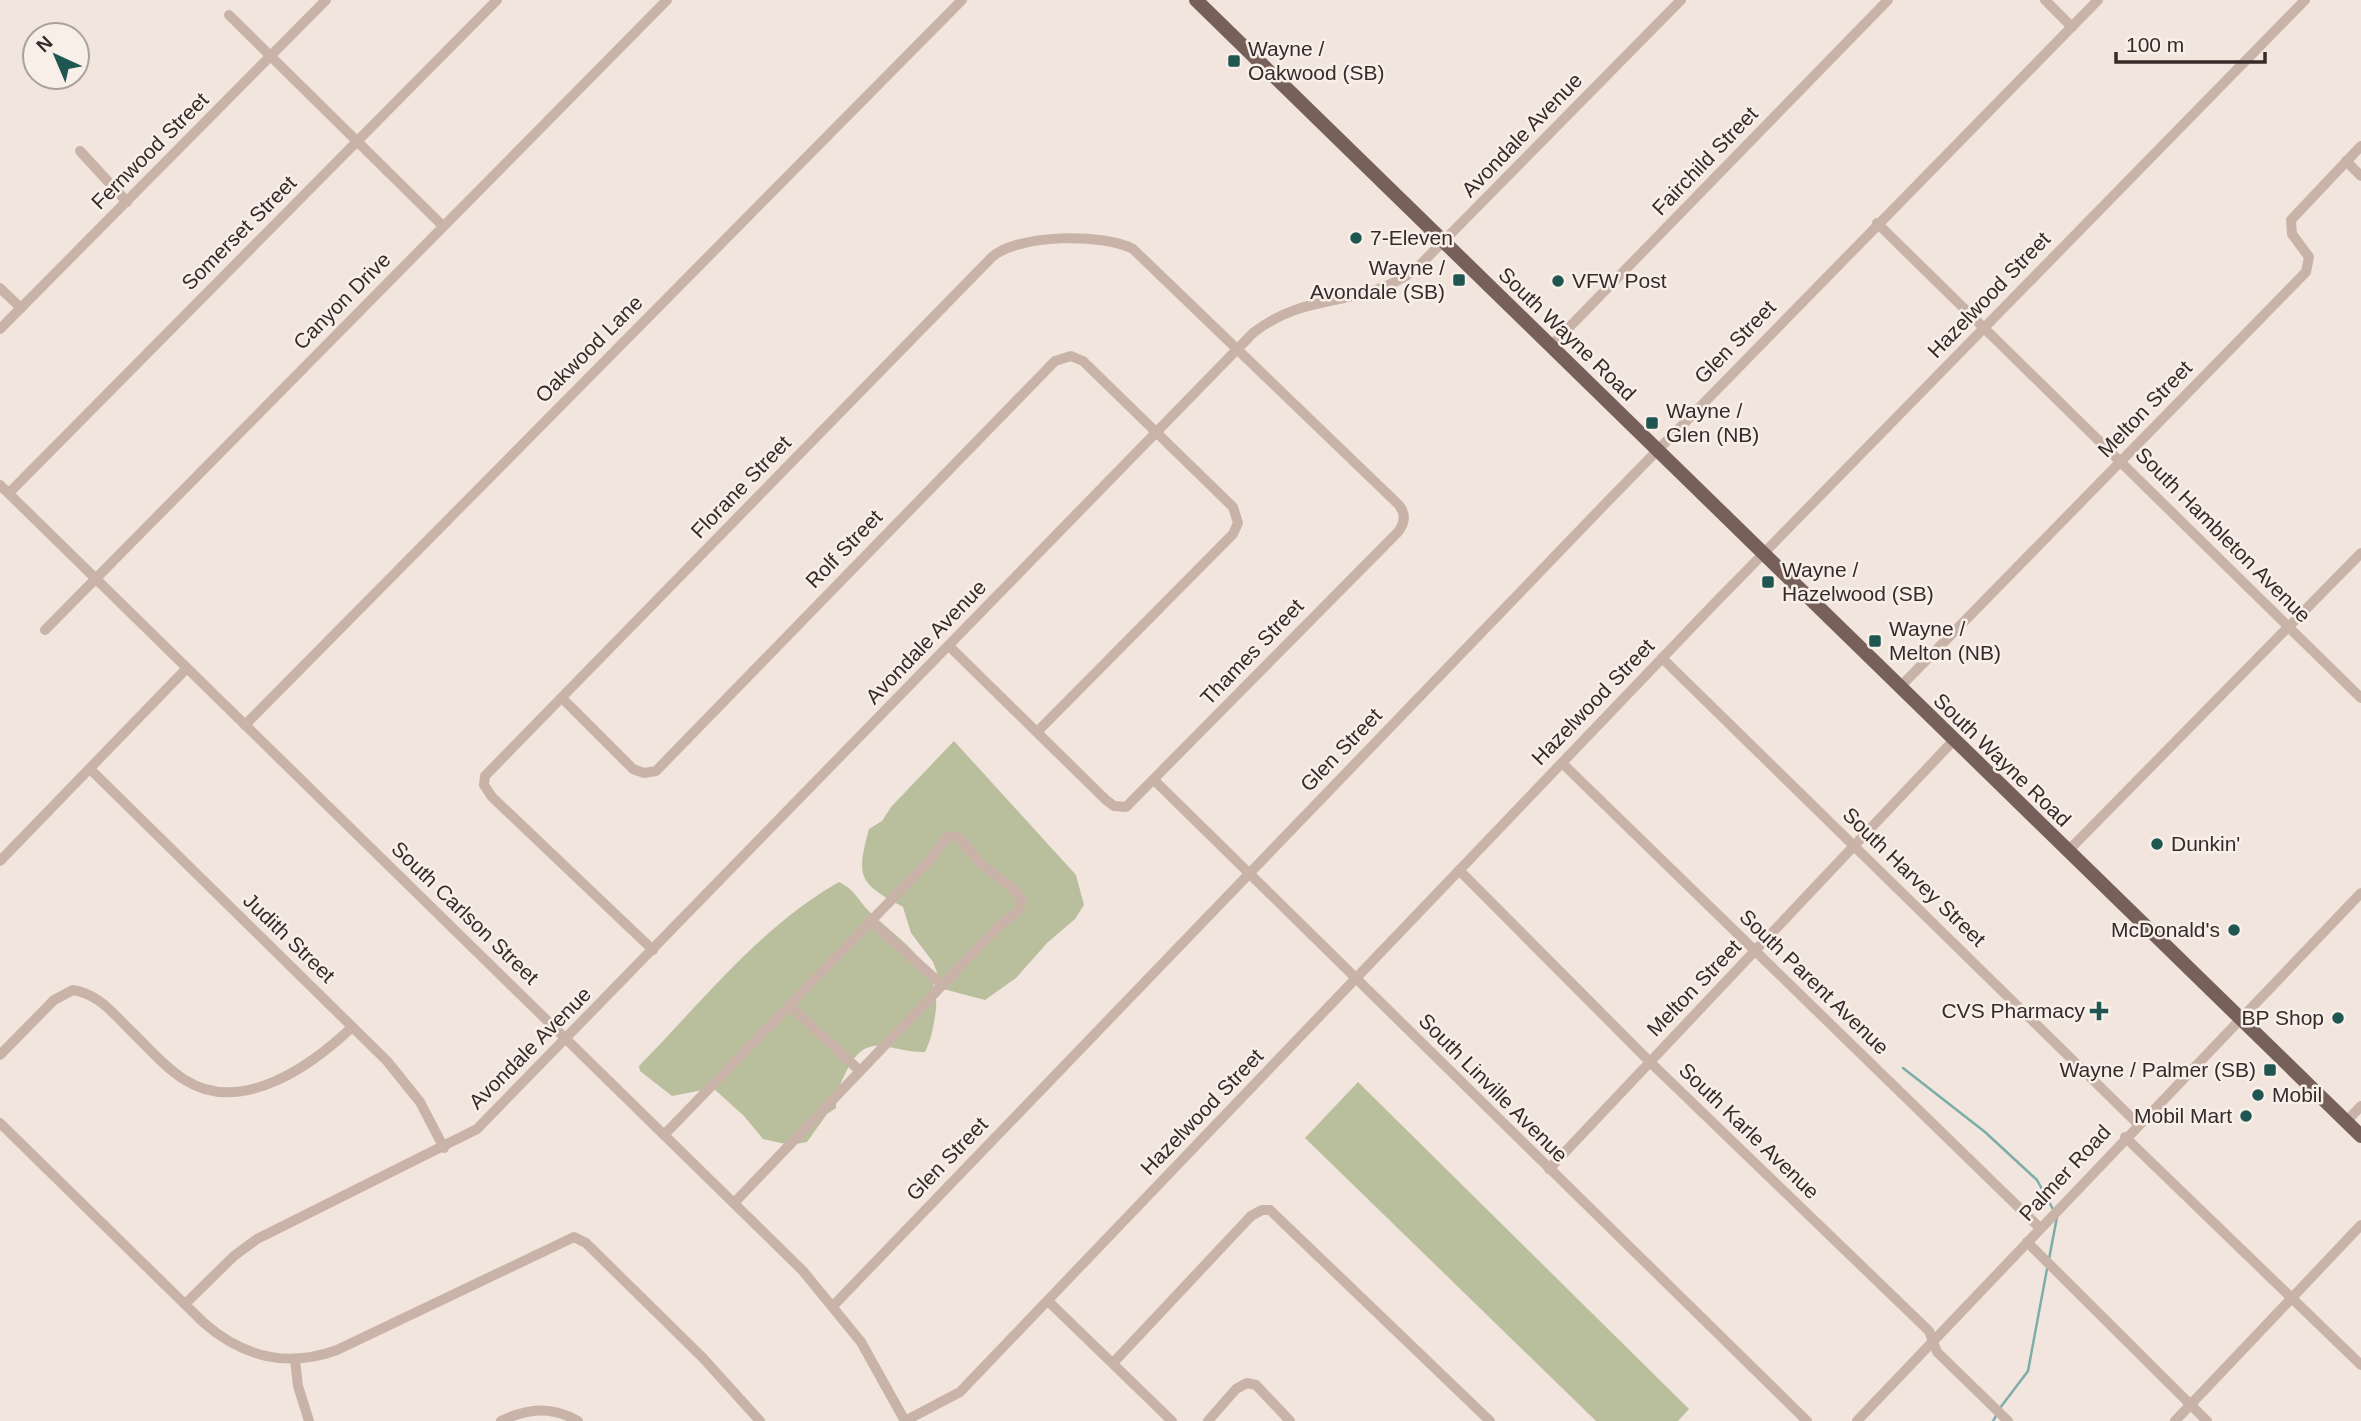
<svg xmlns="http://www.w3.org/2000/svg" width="2361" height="1421" font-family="Helvetica,sans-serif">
<rect width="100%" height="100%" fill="#f1e5dd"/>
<g fill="#b9bf9d">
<path d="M954 741 1076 875 1084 905 1075 919 1047 943 1016 978 985 1000 943 989 933 962 911 933 903 907C858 883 856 877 869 829L882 821 891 807Z"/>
<path d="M839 882C857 891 857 900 870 912 902 943 944 965 935 1016 933 1029 931 1040 925 1052 888 1053 868 1028 846 1072 840 1084 836 1094 836 1108L827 1114 807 1142 790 1145 763 1139 744 1116 713 1088 672 1096 640 1071 639 1066C701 1003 761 926 839 882Z"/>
<polygon points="1358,1082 1689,1409 1678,1421 1596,1421 1305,1138"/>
</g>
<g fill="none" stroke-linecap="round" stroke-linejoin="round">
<g stroke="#7dada8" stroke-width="2.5">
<polyline points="1903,1068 1985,1132 2037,1180 2054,1211"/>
<polyline points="2049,1259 2057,1217"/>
<polyline points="2000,1408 2028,1371 2047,1269"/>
<polyline points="1993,1421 1997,1414"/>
</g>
<g stroke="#c9b3a9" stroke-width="10">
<polyline points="2045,0 2072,27"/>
<polyline points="229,15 443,226"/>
<polyline points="80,151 127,202"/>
<polyline points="2346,161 2361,176"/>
<polyline points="1877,223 2361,698"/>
<polyline points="0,288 21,308"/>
<polyline points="0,329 326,0"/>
<polyline points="1550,347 1888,0"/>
<polyline points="0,485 803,1271 861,1342 905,1421"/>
<polyline points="9,493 497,0"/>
<polyline points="45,630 667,0"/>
<polyline points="1662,658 2138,1124"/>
<polyline points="1899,688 2306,272 2309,257 2292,234 2291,220 2361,146"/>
<polyline points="562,698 633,769 644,773 656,771 1055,361 1071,356 1083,361 1233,507 1238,523 1233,534 1037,732"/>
<polyline points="245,725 962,0"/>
<polyline points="1562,763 2040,1228"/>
<polyline points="90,769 387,1061 420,1102 444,1148"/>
<polyline points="1154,780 1807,1421"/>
<polyline points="2067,852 2361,553"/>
<polyline points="0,861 186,669"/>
<polyline points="1459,870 1650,1062 1929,1331 1937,1352 2008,1421"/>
<polyline points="871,921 942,985"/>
<path d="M653 950 492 797 484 785 485 776 992 257C1018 234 1103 233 1133 249L1399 505C1406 514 1405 523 1398 532L1126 807 1114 806 1106 800 949 646"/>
<polyline points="789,1005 860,1071"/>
<path d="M0 1055 54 1000 73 990C98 994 112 1012 129 1029 147 1046 164 1067 185 1080 242 1116 312 1065 352 1027"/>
<polyline points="2346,1122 2361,1106"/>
<path d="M0 1123 204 1323C243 1357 288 1368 337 1350L574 1237 586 1243 703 1358 760 1421"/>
<polyline points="664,1135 927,863 948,837 959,837 979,862 1017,892 1022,902 1018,911 997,928 734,1203"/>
<polyline points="2125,1137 2361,1365"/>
<polyline points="1549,1169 1953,741"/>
<polyline points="2027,1242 2207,1421"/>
<polyline points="1048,1301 1172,1421"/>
<path d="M185 1304 234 1256 257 1239 477 1129 1253 333C1309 289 1361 310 1416 269L1681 0"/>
<polyline points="833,1306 1608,501 2098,0"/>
<polyline points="295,1360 298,1386 309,1421"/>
<polyline points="1113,1363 1251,1216 1262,1210 1270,1210 1490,1421"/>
<path d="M501 1421C528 1408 552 1406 578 1421"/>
<polyline points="905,1421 960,1392 1713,605 2305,0"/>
<polyline points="1208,1421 1236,1389 1247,1383 1256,1385 1290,1421"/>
<polyline points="1857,1421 2361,893"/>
<polyline points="2175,1421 2361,1225"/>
</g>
<polyline stroke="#77605a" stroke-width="14" points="1196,0 2361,1136"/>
</g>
<g fill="#205652" stroke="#f9efe9" stroke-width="2.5">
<rect x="1227" y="54" width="14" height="14" rx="3.5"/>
<circle cx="1356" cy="238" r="7"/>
<rect x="1452" y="273" width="14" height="14" rx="3.5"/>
<circle cx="1558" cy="281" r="7"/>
<rect x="1645" y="416" width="14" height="14" rx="3.5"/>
<rect x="1761" y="575" width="14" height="14" rx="3.5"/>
<rect x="1868" y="634" width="14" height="14" rx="3.5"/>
<circle cx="2157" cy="844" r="7"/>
<circle cx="2234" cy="930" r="7"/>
<path d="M2095.5 1000.5h7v7h7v7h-7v7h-7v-7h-7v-7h7z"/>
<circle cx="2338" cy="1018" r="7"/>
<rect x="2263" y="1063" width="14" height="14" rx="3.5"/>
<circle cx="2258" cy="1095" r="7"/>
<circle cx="2246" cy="1116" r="7"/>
</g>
<g text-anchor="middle" stroke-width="5" stroke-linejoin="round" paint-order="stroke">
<g font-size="21" fill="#362b29" stroke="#f9efe9" text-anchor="start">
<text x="1248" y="56">Wayne /<tspan x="1248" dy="24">Oakwood (SB)</tspan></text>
<text x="1370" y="245">7-Eleven</text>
<text x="1445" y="275" text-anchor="end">Wayne /<tspan x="1445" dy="24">Avondale (SB)</tspan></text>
<text x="1572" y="288">VFW Post</text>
<text x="1666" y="418">Wayne /<tspan x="1666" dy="24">Glen (NB)</tspan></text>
<text x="1782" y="577">Wayne /<tspan x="1782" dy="24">Hazelwood (SB)</tspan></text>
<text x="1889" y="636">Wayne /<tspan x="1889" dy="24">Melton (NB)</tspan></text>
<text x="2171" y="851">Dunkin'</text>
<text x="2220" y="937" text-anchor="end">McDonald's</text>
<text x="2085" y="1018" text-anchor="end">CVS Pharmacy</text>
<text x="2324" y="1025" text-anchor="end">BP Shop</text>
<text x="2256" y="1077" text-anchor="end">Wayne / Palmer (SB)</text>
<text x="2272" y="1102">Mobil</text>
<text x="2232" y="1123" text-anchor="end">Mobil Mart</text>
</g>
<g font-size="21" fill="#362b29" stroke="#f9efe9">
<text transform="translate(1522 135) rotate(-46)" y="7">Avondale Avenue</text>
<text transform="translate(150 151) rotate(-45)" y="7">Fernwood Street</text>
<text transform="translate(1705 161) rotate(-46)" y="7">Fairchild Street</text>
<text transform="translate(239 233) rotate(-45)" y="7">Somerset Street</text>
<text transform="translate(1989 295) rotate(-46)" y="7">Hazelwood Street</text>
<text transform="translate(342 301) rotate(-45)" y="7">Canyon Drive</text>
<text transform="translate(1567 334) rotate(44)" y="7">South Wayne Road</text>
<text transform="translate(1735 342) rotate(-46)" y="7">Glen Street</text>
<text transform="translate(589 349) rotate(-45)" y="7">Oakwood Lane</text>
<text transform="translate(2145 409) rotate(-46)" y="7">Melton Street</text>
<text transform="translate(741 487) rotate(-46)" y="7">Florane Street</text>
<text transform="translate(2223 535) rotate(45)" y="7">South Hambleton Avenue</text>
<text transform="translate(844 549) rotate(-46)" y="7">Rolf Street</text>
<text transform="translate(926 642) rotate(-46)" y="7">Avondale Avenue</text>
<text transform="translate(1252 652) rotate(-46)" y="7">Thames Street</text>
<text transform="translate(1593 702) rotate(-46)" y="7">Hazelwood Street</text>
<text transform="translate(1341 750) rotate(-46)" y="7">Glen Street</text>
<text transform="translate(2002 760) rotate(44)" y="7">South Wayne Road</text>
<text transform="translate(1914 877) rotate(44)" y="7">South Harvey Street</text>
<text transform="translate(465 913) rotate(44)" y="7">South Carlson Street</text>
<text transform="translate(289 938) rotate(44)" y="7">Judith Street</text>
<text transform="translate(1814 982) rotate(44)" y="7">South Parent Avenue</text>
<text transform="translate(1694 988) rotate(-46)" y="7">Melton Street</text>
<text transform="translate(530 1048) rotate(-45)" y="7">Avondale Avenue</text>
<text transform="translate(1493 1088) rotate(45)" y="7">South Linville Avenue</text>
<text transform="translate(1202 1112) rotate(-46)" y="7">Hazelwood Street</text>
<text transform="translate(1749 1131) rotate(44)" y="7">South Karle Avenue</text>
<text transform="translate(947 1159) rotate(-46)" y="7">Glen Street</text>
<text transform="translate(2065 1173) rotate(-47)" y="7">Palmer Road</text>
</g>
</g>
<g transform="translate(56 56) rotate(316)"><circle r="33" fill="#f9efe9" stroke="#aba19c" stroke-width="2"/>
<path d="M0-5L12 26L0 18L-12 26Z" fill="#205652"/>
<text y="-10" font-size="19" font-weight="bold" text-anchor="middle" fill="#362b29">N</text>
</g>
<path d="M2116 52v10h149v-10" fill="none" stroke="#362b29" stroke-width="3.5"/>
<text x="2126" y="52" font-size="21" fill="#362b29" stroke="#f9efe9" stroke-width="5" paint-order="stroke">100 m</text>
</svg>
